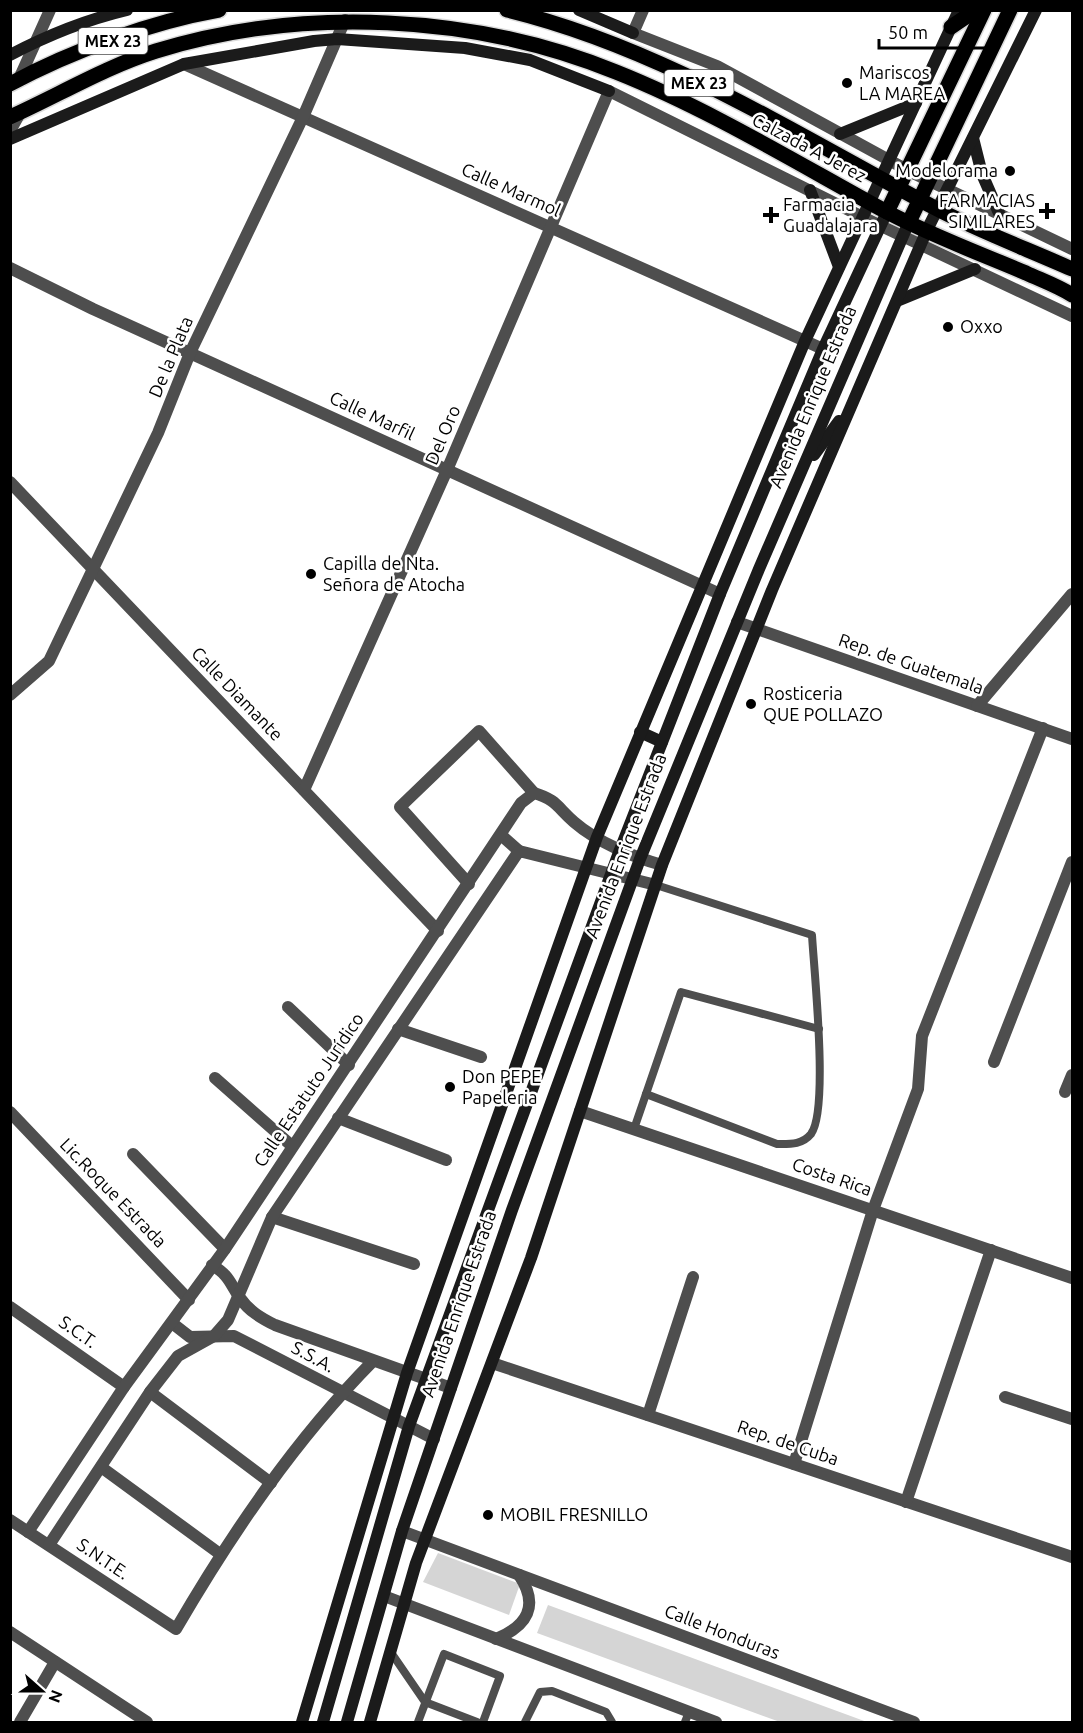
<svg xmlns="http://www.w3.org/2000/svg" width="1083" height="1733" font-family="Ubuntu,sans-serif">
<rect width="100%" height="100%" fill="#fff"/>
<g fill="#d5d5d5">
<polygon points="438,1553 520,1584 509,1615 423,1582"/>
<polygon points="548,1605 867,1722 780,1722 537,1633"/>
</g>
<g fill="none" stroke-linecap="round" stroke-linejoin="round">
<defs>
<g id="primary">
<path d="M507 10C660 47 798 135 935 208 979 231 1027 249 1072 269"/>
<polyline points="951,27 976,10"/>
<path d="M10 84C71 51 151 22 219 10"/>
<path d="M10 117C59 95 105 67 156 51 302 6 474 14 616 72 709 109 797 163 885 211 930 235 979 253 1026 273 1041 280 1058 286 1072 295"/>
<polyline points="887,212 984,10"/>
<polyline points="909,222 1010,10"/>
</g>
</defs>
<use href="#primary" stroke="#dbdbdb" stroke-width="18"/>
<g stroke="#4e4e4e" stroke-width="8">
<path d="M646 1094 777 1144C790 1144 802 1145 811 1134 829 1110 814 971 812 935L656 885"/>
<polyline points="634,1129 681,992 819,1029"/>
<polyline points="390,1651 425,1702 477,1722"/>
<polyline points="418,1722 444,1654 500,1676 483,1722"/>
<polyline points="525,1722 540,1692 552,1691 606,1712 612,1722"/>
<polyline points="685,1722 689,1712"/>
</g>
<g stroke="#4e4e4e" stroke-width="12">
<polyline points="643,10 633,33 717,66 909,171 1072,249"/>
<polyline points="184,64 823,349"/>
<polyline points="19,79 50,10"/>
<polyline points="10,131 20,113"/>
<polyline points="10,268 93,309 720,594"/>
<polyline points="10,482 438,931"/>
<polyline points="737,622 1072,739"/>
<polyline points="10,695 49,661 158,433 190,353 303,117 345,20"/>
<polyline points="977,706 1072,594"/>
<polyline points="304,790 447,470 609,91 881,226 1072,316"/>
<polyline points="501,835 519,851"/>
<polyline points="469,884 400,807 479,731 534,793"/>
<polyline points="288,1007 349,1065"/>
<polyline points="398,1029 481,1057"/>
<polyline points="994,1062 1072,862"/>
<polyline points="215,1078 292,1146"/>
<polyline points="1065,1092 1072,1075"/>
<polyline points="580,1111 1072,1278"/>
<polyline points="10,1112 189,1300"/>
<polyline points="338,1118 446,1160"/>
<polyline points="133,1154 225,1249"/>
<polyline points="272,1217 414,1264"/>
<path d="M212 1265C230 1276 229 1282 240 1298 249 1311 261 1318 275 1325L451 1388"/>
<polyline points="10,1307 124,1387"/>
<polyline points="172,1323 190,1337 234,1336 434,1439"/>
<polyline points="492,1363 1072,1557"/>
<polyline points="150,1392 271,1483"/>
<polyline points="1005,1397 1072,1419"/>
<polyline points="648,1415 693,1277"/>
<polyline points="794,1464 873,1210 918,1089 922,1036 1043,728"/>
<polyline points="101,1467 220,1554"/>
<polyline points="906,1502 991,1250"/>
<path d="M10 1520 176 1629C232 1533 295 1440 373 1361"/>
<polyline points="402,1531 914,1722"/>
<path d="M28 1532 124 1387 225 1249 521 803 534 793C557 800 557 807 574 822 597 842 633 857 662 865"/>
<polyline points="49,1545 150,1392 178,1356 214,1336 228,1320 272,1217 519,851 656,885"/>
<polyline points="384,1596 716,1722"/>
<polyline points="10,1632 147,1722"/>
<path d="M496 1639C527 1626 540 1606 519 1575"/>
<polyline points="20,1722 55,1662"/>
</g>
<g stroke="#1b1b1b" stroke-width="12">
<polyline points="579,10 633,33"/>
<path d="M10 55C48 35 85 20 127 10"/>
<polyline points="840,134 916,103"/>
<polyline points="973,138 982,174 999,213"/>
<polyline points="10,139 184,64 314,41 337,39 465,48 530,60 609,91"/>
<polyline points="810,190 839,267"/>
<polyline points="897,301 975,269"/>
<polyline points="814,455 839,421"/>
<polyline points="640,732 662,742"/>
<polyline points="302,1722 407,1373 597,837 805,341 959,10"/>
<polyline points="323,1722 409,1426 618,855 720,594 823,349 887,212"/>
<polyline points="347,1722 402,1531 512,1210 640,859 759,569 909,222"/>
<polyline points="370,1722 416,1563 531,1258 662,865 772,590 927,230 1036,10"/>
</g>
<use href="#primary" stroke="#000" stroke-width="15"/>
</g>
<g fill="#000" stroke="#fff" stroke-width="2">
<circle cx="847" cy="83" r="6"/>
<circle cx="1010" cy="171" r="6"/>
<path d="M1044 202h6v6h6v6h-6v6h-6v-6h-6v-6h6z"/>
<path d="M768 206h6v6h6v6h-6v6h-6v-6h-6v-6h6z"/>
<circle cx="948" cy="327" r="6"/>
<circle cx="311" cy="574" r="6"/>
<circle cx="751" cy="704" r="6"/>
<circle cx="450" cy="1087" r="6"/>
<circle cx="488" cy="1515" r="6"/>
</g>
<g text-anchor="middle" stroke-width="5" stroke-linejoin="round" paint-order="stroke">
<g fill="#fff" stroke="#4c4c4c" stroke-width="1.5">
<rect x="78.5" y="28" width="69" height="26" rx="4.5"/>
<rect x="664.5" y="70" width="69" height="26" rx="4.5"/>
</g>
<g font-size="16" font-weight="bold" fill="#000">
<text x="113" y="47">MEX 23</text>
<text x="699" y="89">MEX 23</text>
</g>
<g font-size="18" fill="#000" stroke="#fff" text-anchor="start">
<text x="859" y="79">Mariscos<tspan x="859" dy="21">LA MAREA</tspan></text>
<text x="998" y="177" text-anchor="end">Modelorama</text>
<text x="1035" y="207" text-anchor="end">FARMACIAS<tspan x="1035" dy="21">SIMILARES</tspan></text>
<text x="783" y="211">Farmacia<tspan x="783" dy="21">Guadalajara</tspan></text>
<text x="960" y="333">Oxxo</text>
<text x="323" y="570">Capilla de Nta.<tspan x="323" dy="21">Señora de Atocha</tspan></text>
<text x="763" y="700">Rosticeria<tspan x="763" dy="21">QUE POLLAZO</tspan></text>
<text x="462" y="1083">Don PEPE<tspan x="462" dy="21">Papeleria</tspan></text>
<text x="500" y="1521">MOBIL FRESNILLO</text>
</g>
<g font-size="18" fill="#000" stroke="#fff">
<text transform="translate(809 148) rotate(28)" y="6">Calzada A Jerez</text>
<text transform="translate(511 190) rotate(24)" y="6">Calle Marmol</text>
<text transform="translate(171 357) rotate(-67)" y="6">De la Plata</text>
<text transform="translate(813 397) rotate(-67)" y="6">Avenida Enrique Estrada</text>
<text transform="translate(372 416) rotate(25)" y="6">Calle Marfil</text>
<text transform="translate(443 435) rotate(-67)" y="6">Del Oro</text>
<text transform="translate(911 664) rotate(19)" y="6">Rep. de Guatemala</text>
<text transform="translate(237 694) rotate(46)" y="6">Calle Diamante</text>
<text transform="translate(626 846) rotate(-69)" y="6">Avenida Enrique Estrada</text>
<text transform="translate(309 1090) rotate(-56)" y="6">Calle Estatuto Jurídico</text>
<text transform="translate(832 1177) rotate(19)" y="6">Costa Rica</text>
<text transform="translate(113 1193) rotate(46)" y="6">Lic.Roque Estrada</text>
<text transform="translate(459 1304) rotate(-71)" y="6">Avenida Enrique Estrada</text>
<text transform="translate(78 1332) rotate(35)" y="6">S.C.T.</text>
<text transform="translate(313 1357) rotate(28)" y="6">S.S.A.</text>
<text transform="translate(788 1443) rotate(19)" y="6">Rep. de Cuba</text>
<text transform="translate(103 1559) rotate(34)" y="6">S.N.T.E.</text>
<text transform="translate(722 1632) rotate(21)" y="6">Calle Honduras</text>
</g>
</g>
<rect width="1083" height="1733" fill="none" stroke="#000000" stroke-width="24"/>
<g transform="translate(42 1691) rotate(111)" stroke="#ffffff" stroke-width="4.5" paint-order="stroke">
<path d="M0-4.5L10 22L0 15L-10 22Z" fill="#000000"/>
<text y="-9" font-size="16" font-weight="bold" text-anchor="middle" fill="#000000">N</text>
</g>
<path d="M879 39v9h117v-9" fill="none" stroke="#000000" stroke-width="3"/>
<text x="888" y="39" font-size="18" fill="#000000" stroke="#ffffff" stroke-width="4.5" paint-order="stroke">50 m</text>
</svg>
